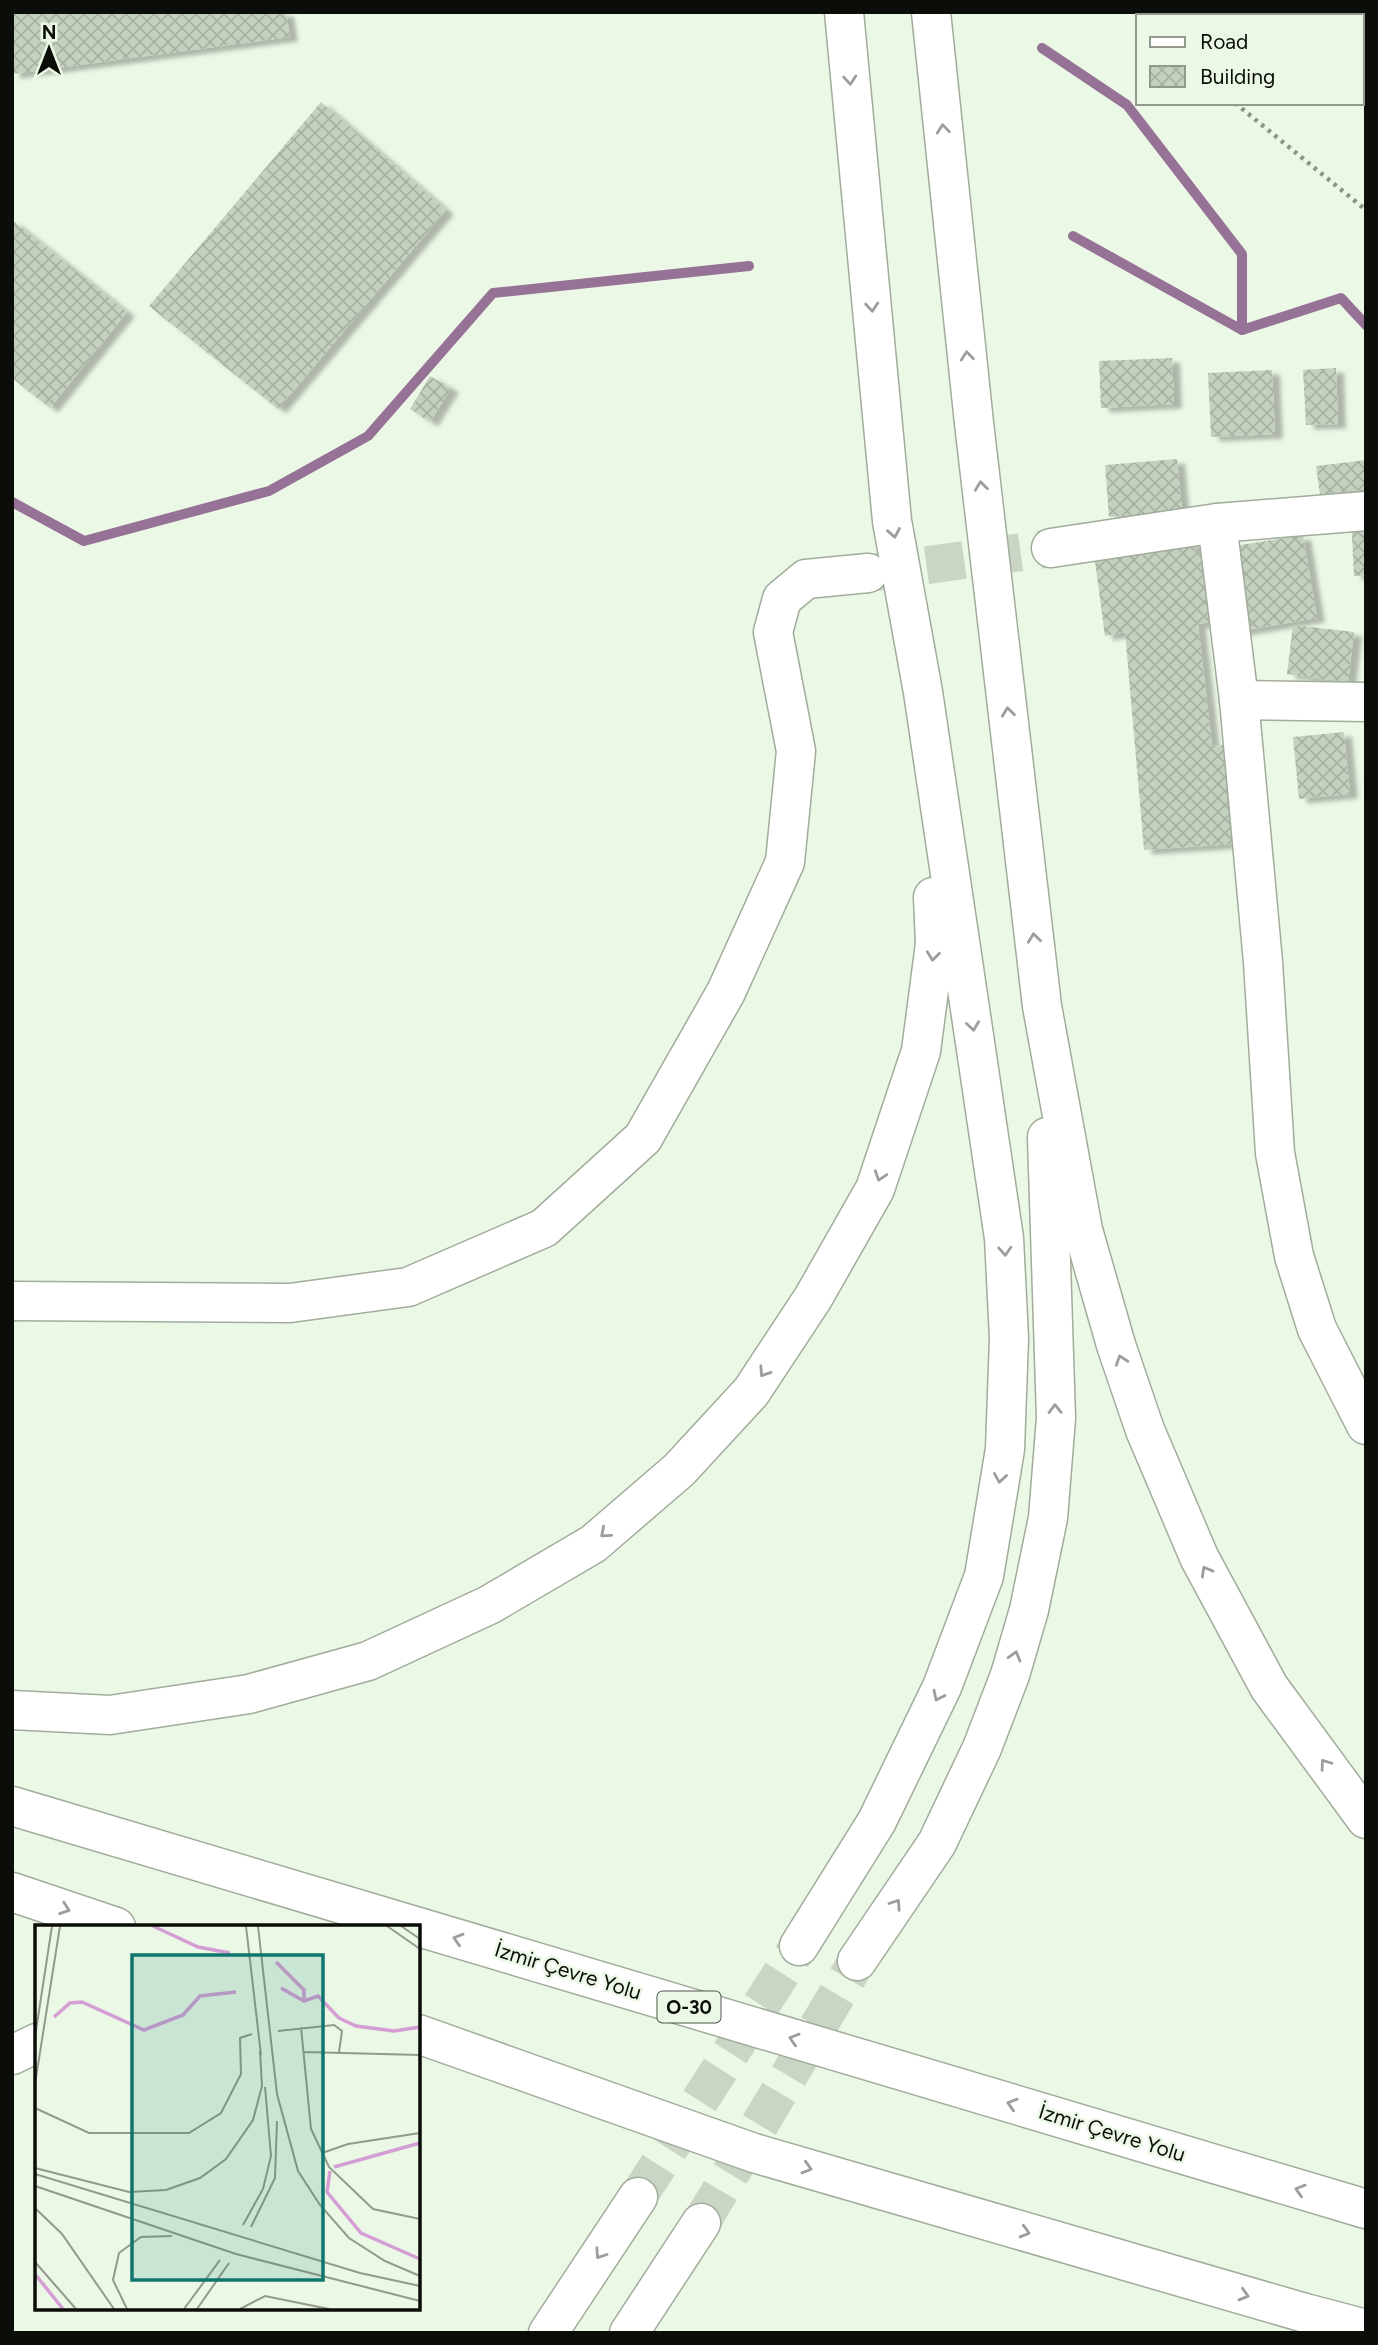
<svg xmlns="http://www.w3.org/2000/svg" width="1378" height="2345" font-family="Figtree,sans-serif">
<defs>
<pattern id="building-cross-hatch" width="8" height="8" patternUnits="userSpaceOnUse" patternTransform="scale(1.75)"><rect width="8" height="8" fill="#c5d1bf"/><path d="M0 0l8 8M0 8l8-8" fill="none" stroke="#a8b2a3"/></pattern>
<filter id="shadow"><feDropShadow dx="8" dy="4.5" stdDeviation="2" flood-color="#0004"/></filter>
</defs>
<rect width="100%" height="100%" fill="#ecf8e6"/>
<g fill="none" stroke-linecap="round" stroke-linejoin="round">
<g stroke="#977297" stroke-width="10">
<polyline points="1042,48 1127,105 1242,254 1242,330"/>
<polyline points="1073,236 1242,330 1341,298 1366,325"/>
<polyline points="12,502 84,541 269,491 368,436 493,293 749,266"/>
</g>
</g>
<g fill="url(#building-cross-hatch)" filter="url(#shadow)">
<polygon points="12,12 286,12 290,37 12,74"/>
<polygon points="321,102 446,210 278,409 149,306"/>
<polygon points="12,220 127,312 50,408 12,378"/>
<polygon points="1172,358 1174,404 1101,408 1099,361"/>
<polygon points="1336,368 1338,424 1306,425 1303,370"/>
<polygon points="1272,370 1275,434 1211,437 1208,373"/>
<polygon points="430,376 451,388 430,422 410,409"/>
<polygon points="1177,459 1182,512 1109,517 1105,465"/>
<polygon points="1366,460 1366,489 1320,495 1316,466"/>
<polygon points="1366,517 1366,575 1354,576 1351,518"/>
<polygon points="1303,535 1317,618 1241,631 1228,547"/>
<polygon points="1194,541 1196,556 1215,553 1224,620 1198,624 1212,746 1226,745 1233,844 1144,850 1125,632 1105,636 1094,554"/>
<polygon points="1293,625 1354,632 1348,682 1287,674"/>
<polygon points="1344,732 1350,794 1299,799 1293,737"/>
</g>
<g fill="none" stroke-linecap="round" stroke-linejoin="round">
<polyline stroke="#cad5c5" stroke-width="38" stroke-dasharray="38 19" stroke-linecap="butt" points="870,573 1051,548"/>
<g stroke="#cad5c5" stroke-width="38" stroke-dasharray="38 19" stroke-linecap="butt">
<polyline points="638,2197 799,1946"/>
<polyline points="701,2223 857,1961"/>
</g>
<defs>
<g id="minor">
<polyline points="1217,523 1239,700 1263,962 1275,1153 1294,1256 1317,1329 1366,1425"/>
<polyline points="1051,548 1217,523 1366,511"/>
<polyline points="1239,700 1366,702"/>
<polyline points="12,1301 290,1303 408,1287 544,1228 643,1138 726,992 785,862 796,751 773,632 782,599 806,579 868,573"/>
</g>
<g id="highway">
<polyline points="931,12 974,423 1042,1006 1083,1230 1116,1345 1145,1430 1199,1557 1269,1687 1366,1819"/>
<polyline points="12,1710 110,1715 249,1694 368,1661 489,1605 593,1544 679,1470 751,1392 813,1298 875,1189 921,1051 935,944 933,897"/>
<polyline points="12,1806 1366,2209"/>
<polyline points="12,1892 116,1927"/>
<polyline points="799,1946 877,1821 942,1687 984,1576 1005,1449 1009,1338 1004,1238 923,692 892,521 844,12"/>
<polyline points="857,1961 937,1843 982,1748 1010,1675 1029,1610 1048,1518 1056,1418 1047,1137"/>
<polyline points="418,2034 754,2153 1305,2313 1366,2329"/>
<polyline points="12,2055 37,2043"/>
<polyline points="548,2333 638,2197"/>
<polyline points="629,2333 701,2223"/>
</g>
</defs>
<use href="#minor" stroke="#a1ac9b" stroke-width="41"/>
<use href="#highway" stroke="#a1ac9b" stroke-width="41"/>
<g stroke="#8c9488" stroke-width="4.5" stroke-dasharray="3.5 5" stroke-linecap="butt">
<polyline points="1138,12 1141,16"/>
<polyline points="1235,103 1366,210"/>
</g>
<use href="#minor" stroke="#fff" stroke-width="38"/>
<use href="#highway" stroke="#fff" stroke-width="38"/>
</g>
<defs><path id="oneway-chevron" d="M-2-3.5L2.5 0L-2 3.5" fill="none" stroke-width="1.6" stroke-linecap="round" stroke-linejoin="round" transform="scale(1.75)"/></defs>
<g stroke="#9d9e9c">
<use href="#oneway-chevron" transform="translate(850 80) rotate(85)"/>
<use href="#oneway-chevron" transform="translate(943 129) rotate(-96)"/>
<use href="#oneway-chevron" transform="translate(872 307) rotate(85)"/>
<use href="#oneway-chevron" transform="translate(967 356) rotate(-96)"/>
<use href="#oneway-chevron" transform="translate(981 486) rotate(-97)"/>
<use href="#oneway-chevron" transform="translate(894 533) rotate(80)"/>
<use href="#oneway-chevron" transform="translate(1008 712) rotate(-97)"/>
<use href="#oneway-chevron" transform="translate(1034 938) rotate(-97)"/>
<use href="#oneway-chevron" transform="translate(933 956) rotate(97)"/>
<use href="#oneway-chevron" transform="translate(973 1026) rotate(82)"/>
<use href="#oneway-chevron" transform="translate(880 1176) rotate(108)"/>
<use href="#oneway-chevron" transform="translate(1005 1251) rotate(87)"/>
<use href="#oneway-chevron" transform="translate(1121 1360) rotate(-109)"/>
<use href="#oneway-chevron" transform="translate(764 1372) rotate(123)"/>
<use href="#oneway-chevron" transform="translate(1055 1409) rotate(-91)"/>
<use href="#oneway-chevron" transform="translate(1000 1478) rotate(99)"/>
<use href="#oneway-chevron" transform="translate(605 1533) rotate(139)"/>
<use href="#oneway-chevron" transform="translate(1206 1571) rotate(-119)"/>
<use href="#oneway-chevron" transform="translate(1015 1656) rotate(-74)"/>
<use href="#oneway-chevron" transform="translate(938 1696) rotate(116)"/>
<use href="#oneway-chevron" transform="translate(1325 1764) rotate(-126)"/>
<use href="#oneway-chevron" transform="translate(896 1904) rotate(-56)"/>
<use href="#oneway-chevron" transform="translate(65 1909) rotate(19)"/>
<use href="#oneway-chevron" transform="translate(458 1939) rotate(-163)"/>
<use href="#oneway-chevron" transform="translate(794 2039) rotate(-163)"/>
<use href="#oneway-chevron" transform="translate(1012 2104) rotate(-163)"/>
<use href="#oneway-chevron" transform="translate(807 2168) rotate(16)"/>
<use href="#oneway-chevron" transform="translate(1300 2190) rotate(-163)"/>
<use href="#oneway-chevron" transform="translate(1025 2232) rotate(16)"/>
<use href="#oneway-chevron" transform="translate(600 2254) rotate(124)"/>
<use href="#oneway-chevron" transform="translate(1244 2295) rotate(16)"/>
</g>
<g text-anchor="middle" stroke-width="5" stroke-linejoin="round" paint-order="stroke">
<rect fill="#ecf8e6" stroke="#4e544b" stroke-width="2" x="657.5" y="1991.5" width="63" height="31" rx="5"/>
<g font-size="19" font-weight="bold" fill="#0a0d08">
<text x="689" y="2014">O-30</text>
</g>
<g font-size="21" fill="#0a0d08" stroke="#ecf8e6">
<text transform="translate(568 1971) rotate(17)" y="7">İzmir Çevre Yolu</text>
<text transform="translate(1112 2133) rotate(17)" y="7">İzmir Çevre Yolu</text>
</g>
</g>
<g transform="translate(35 1925)">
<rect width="385" height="385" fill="#ecf8e6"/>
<path fill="none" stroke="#d49ed4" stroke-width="3.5" d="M118 1 163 22 195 28M241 37 269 65V76M246 63 269 76 283 71 304 93 321 101 359 106 385 102M19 92 35 78 47 77 109 105 148 90 165 71 201 67M299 242 385 218M295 246 292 267 326 308 385 334M0 349 28 384"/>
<path fill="none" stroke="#929a8d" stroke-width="2" d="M211 1 226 130M223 1 242 169 263 246 285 280 314 313 350 336 385 351M352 1 385 24M366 1 385 14M266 102 276 204 294 242 338 284 385 294M243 106 299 100 307 106 304 127M0 112 17 1M269 127 385 130M0 159 25 1M0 183 54 208H154L186 188 206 149 205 113 217 109M287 228 313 219 385 208M0 243 94 267 131 265 165 253 191 234 218 195 227 161 225 126M0 249 325 348 385 361M0 261 201 329 385 376M0 283 27 309 79 384M208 300 228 264 236 231 230 162M216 302 240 253 242 196M0 337 41 384M92 384 78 355 84 328 106 312 137 311M149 384 185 335M162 384 194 338M205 384 230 371 294 384"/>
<path fill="#0f766e" fill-opacity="0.15" stroke="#0f766e" stroke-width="3.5" d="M97 30H288V355H97Z"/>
<rect width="385" height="385" fill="none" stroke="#0a0d08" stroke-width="3.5"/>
</g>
<rect width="1378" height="2345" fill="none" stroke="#0a0d08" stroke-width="28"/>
<rect x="1136" y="14" width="228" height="91" fill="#ecf8e6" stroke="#929a8d" stroke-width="2"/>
<rect x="1150" y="37" width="35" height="10" fill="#ffffff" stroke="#929a8d" stroke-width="2"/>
<text x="1200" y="49" font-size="21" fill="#0a0d08">Road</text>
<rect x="1150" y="66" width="35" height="21" fill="url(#building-cross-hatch)" stroke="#929a8d" stroke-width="2"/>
<text x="1200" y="84" font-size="21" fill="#0a0d08">Building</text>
<g transform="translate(49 49)" stroke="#ecf8e6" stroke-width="5" paint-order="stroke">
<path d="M0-5L12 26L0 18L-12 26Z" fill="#0a0d08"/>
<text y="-10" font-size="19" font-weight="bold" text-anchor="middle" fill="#0a0d08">N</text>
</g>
</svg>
